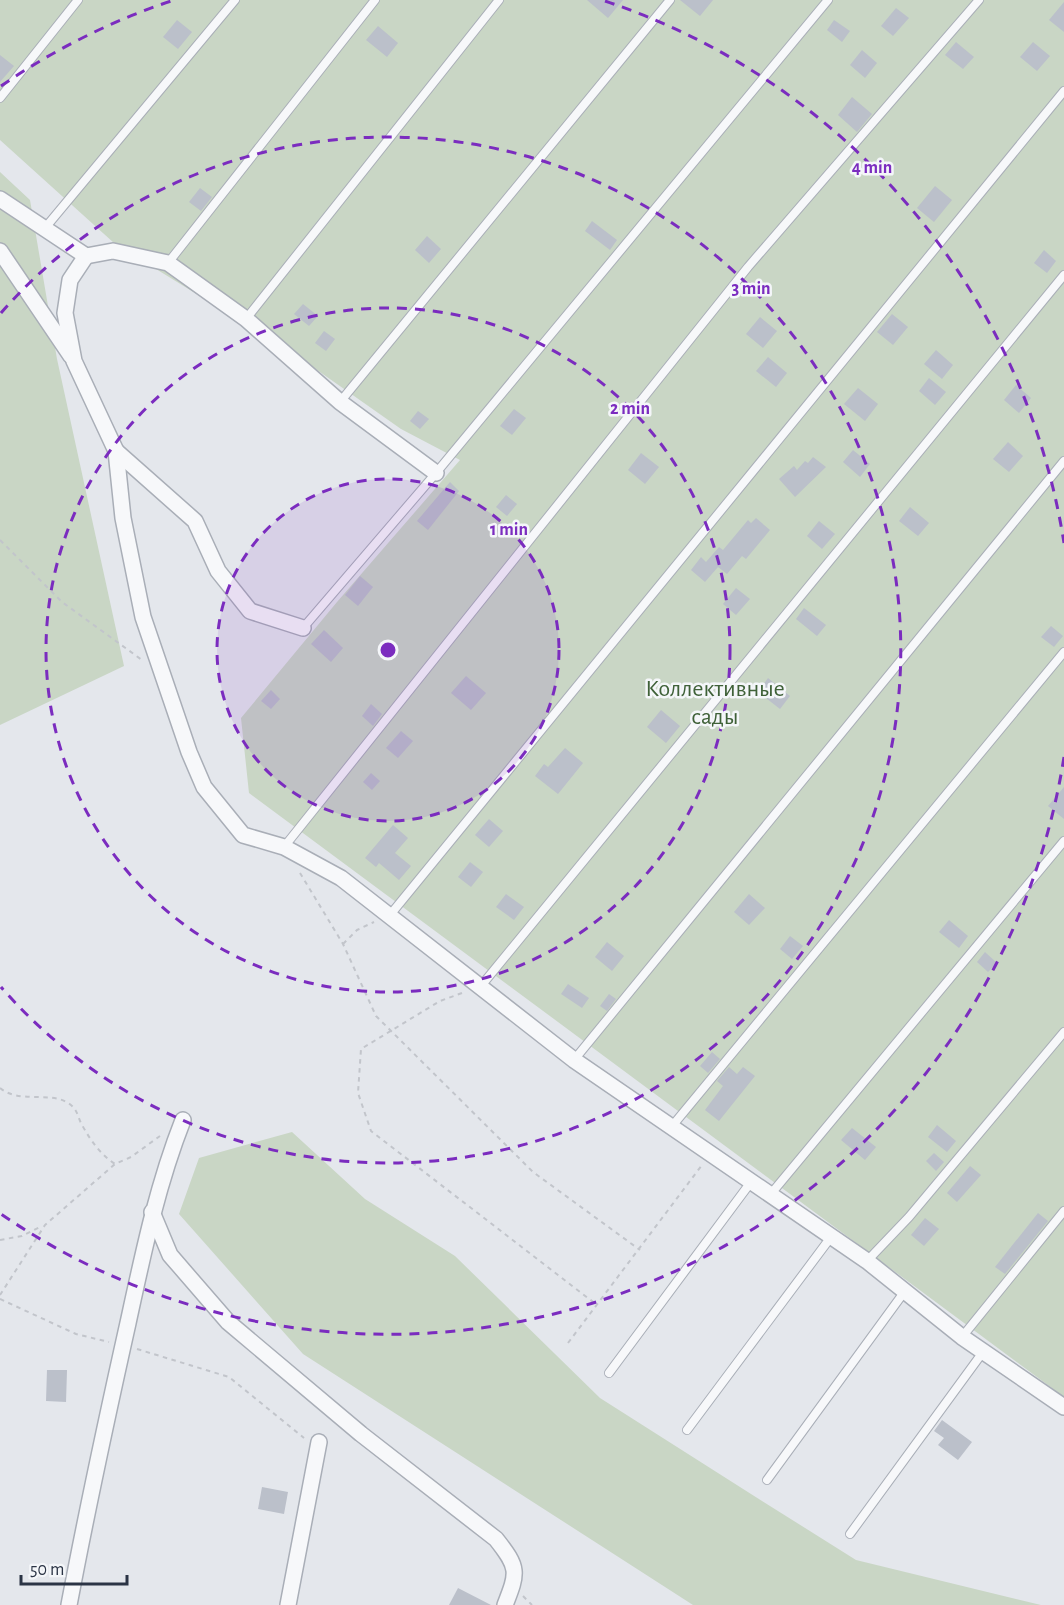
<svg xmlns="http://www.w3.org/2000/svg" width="1064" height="1605" font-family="'Alegreya Sans',sans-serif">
<rect width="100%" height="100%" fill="#e4e7ec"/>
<g fill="#c9d6c5">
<polygon points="0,0 1064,0 1064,1397 249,793 241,718 337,602 460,460 401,429 300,358 114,243 0,140"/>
<polygon points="0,172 30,200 57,359 124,666 0,725"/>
<polygon points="292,1132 365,1199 455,1256 600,1398 751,1494 856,1560 1041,1605 693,1605 303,1354 179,1214 199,1158"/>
</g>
<g fill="#bbc0ca">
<polygon points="587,0 623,0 608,18"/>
<polygon points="680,0 713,0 700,16"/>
<polygon points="1064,2 1064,32 1049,20"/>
<polygon points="896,8 909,18 893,36 881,26"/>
<polygon points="177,20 192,32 178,49 163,37"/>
<polygon points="834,20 850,31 842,42 827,30"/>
<polygon points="378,26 398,43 387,57 366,40"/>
<polygon points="956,42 974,57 963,69 945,55"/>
<polygon points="1033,42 1050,56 1037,71 1020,57"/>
<polygon points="862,50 877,63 865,78 850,65"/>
<polygon points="0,55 14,66 0,82"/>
<polygon points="852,97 872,114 857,132 838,115"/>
<polygon points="935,186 952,200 934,222 917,208"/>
<polygon points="200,188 212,197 201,211 189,202"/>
<polygon points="592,221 617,240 610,250 585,231"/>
<polygon points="427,236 441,249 429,263 415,250"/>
<polygon points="1044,250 1056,261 1047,273 1034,263"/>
<polygon points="303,304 318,316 309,326 294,314"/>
<polygon points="892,314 908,327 893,345 877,332"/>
<polygon points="760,317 777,331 763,348 746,334"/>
<polygon points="324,331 335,339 326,351 315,343"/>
<polygon points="936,350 953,365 942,379 924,364"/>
<polygon points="768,357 787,373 776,387 756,371"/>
<polygon points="929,378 946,392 935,405 919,391"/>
<polygon points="1016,385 1031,398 1019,413 1004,400"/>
<polygon points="858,388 878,404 865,421 844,404"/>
<polygon points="514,409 526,418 512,435 500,426"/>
<polygon points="418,411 429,419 420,429 410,421"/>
<polygon points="1008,442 1023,456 1009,472 993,459"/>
<polygon points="853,450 870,464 860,477 843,462"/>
<polygon points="641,453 659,467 645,484 628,470"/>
<polygon points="813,457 826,467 795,497 779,479 794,466 797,470 805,461 808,463"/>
<polygon points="450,482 459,491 428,530 417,521"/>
<polygon points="506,495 517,504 507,516 496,507"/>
<polygon points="910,507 929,523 918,536 899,521"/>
<polygon points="756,518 770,530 746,559 742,556 727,574 718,567 705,582 691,570 701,557 706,562 719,547 723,550 748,520 751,523"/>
<polygon points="819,521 835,534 822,549 807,536"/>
<polygon points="360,576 373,587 358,606 345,595"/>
<polygon points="736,588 750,599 736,615 723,604"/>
<polygon points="804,608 826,625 817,636 796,619"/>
<polygon points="1051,626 1063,636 1054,647 1041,637"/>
<polygon points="324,630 343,648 331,662 311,644"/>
<polygon points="466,676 486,693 471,710 451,693"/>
<polygon points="768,678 790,696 780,709 758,692"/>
<polygon points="271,690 280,699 271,709 261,701"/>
<polygon points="371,704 382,714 373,726 362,716"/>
<polygon points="661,710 680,726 666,743 647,727"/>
<polygon points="401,731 413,741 398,758 386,748"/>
<polygon points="565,748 583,763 558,794 535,776 544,764 548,767"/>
<polygon points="371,773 380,781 372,790 363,782"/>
<polygon points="1064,787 1064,819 1048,806"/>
<polygon points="489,819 503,831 489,847 475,835"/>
<polygon points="393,825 408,838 395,853 411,866 399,880 379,863 376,867 365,858"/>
<polygon points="470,862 483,872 471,887 458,877"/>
<polygon points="506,894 524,907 514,920 496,907"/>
<polygon points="749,894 765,908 749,925 734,912"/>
<polygon points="949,920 968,936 959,948 939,932"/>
<polygon points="790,936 803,946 792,959 780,949"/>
<polygon points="607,942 624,956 612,971 595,957"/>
<polygon points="985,952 997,963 988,972 977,962"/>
<polygon points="568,984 589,998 582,1008 561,994"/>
<polygon points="609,994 616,999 607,1011 600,1006"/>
<polygon points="712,1052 720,1059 708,1073 700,1066"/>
<polygon points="729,1067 737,1074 743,1067 755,1076 719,1121 705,1110 723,1086 717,1081"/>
<polygon points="937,1125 956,1141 947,1152 928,1137"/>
<polygon points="852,1128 876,1147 865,1160 841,1140"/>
<polygon points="934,1153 944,1162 936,1171 926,1161"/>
<polygon points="970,1166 981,1175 957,1202 947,1193"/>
<polygon points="1038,1213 1048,1221 1005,1274 995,1267"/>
<polygon points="925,1218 939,1229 924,1246 911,1235"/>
<polygon points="47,1370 67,1370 66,1402 46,1401"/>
<polygon points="942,1420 972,1442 958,1460 938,1445 944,1438 934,1431"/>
<polygon points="262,1487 288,1492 284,1514 258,1509"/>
<polygon points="458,1588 491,1605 449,1605"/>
</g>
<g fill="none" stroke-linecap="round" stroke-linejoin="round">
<defs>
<g id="service">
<polyline points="0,98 78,0"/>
<polyline points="45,228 235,0"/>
<polyline points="168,263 375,0"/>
<polyline points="246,319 499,0"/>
<polyline points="340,402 670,0"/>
<polyline points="303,628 436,473 828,0"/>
<polyline points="284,847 748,267 979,0"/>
<polyline points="390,915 1064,91"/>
<polyline points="481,986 1064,275"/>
<polyline points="574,1060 1064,461"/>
<polyline points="673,1125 1064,652"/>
<polyline points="770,1195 1064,841"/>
<polyline points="867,1261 909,1217 1064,1032"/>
<polyline points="962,1337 1064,1211"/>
<polyline points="609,1373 751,1182"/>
<polyline points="687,1430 831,1237"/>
<polyline points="767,1480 905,1291"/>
<polyline points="850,1534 983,1352"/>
</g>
<g id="minor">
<polyline points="0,199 86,256 113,251 168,263 246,319 340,402 436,473"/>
<polyline points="0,251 71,356"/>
<polyline points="86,256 70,280 65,313 74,361 116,451 123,518 143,617 189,752 204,787 243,835 284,847 341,878 574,1060 867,1261 962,1337 1064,1407"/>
<polyline points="116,451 195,521 218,571 250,611 303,628"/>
<path d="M152 1212 170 1255 228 1322 361 1434 496 1539C519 1568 518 1572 505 1605"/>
<path d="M69 1605C87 1510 107 1417 128 1323 143 1254 157 1186 183 1120"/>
<polyline points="288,1605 319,1442"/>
</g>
</defs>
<use href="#service" stroke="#a9aeb7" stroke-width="10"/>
<use href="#minor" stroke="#a9aeb7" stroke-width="18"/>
<g stroke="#c2c5cb" stroke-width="2" stroke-dasharray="4.5 4.5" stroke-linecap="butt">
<polyline points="0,540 62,602 142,660"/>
<polyline points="300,873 343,944 376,1016 533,1172 640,1250"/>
<polyline points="343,944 357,930 374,922"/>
<polyline points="462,993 440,1001 361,1049 358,1093 371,1131 597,1305"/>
<path d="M0 1088C19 1104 50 1091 68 1103 78 1109 77 1116 82 1125 91 1141 100 1154 115 1164L131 1157 160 1136"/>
<polyline points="0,1240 22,1236 42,1226"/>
<polyline points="0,1295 45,1225 115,1164"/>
<polyline points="0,1299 76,1334 109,1342"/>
<polyline points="568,1343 702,1165"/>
<polyline points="137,1349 229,1377 304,1438"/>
<polyline points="523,1596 532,1605"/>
</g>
<use href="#service" stroke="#f7f8fa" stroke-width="8"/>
<use href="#minor" stroke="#f7f8fa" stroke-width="15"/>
</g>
<circle cx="388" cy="650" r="171" fill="#7b2cbf" fill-opacity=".12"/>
<g fill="none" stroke="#7b2cbf" stroke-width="3" stroke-dasharray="10 8">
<circle cx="388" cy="650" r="171"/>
<circle cx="388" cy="650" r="342"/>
<path d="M1 313A513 513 0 1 1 1 987"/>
<path d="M1064 757A684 684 0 0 1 1 1214M1 86A684 684 0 0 1 171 1M605 1A684 684 0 0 1 1064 543"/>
</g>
<g text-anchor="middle" stroke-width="5" stroke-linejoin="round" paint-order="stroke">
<g font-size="24" fill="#3f6138" stroke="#f4f6f9">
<text x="715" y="696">Коллективные<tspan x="715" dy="28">сады</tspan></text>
</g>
</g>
<circle cx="388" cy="650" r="9" fill="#7b2cbf" stroke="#f4f6f9" stroke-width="3"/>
<g font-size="18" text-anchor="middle" font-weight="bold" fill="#7b2cbf" stroke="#f4f6f9" stroke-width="5" stroke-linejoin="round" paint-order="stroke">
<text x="872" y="173">4 min</text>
<text x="751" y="294">3 min</text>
<text x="630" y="414">2 min</text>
<text x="509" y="535">1 min</text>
</g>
<path d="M21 1575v9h106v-9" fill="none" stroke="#2b3445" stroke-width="3"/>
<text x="30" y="1575" font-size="18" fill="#2b3445" stroke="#f4f6f9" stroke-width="4.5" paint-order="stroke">50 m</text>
</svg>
